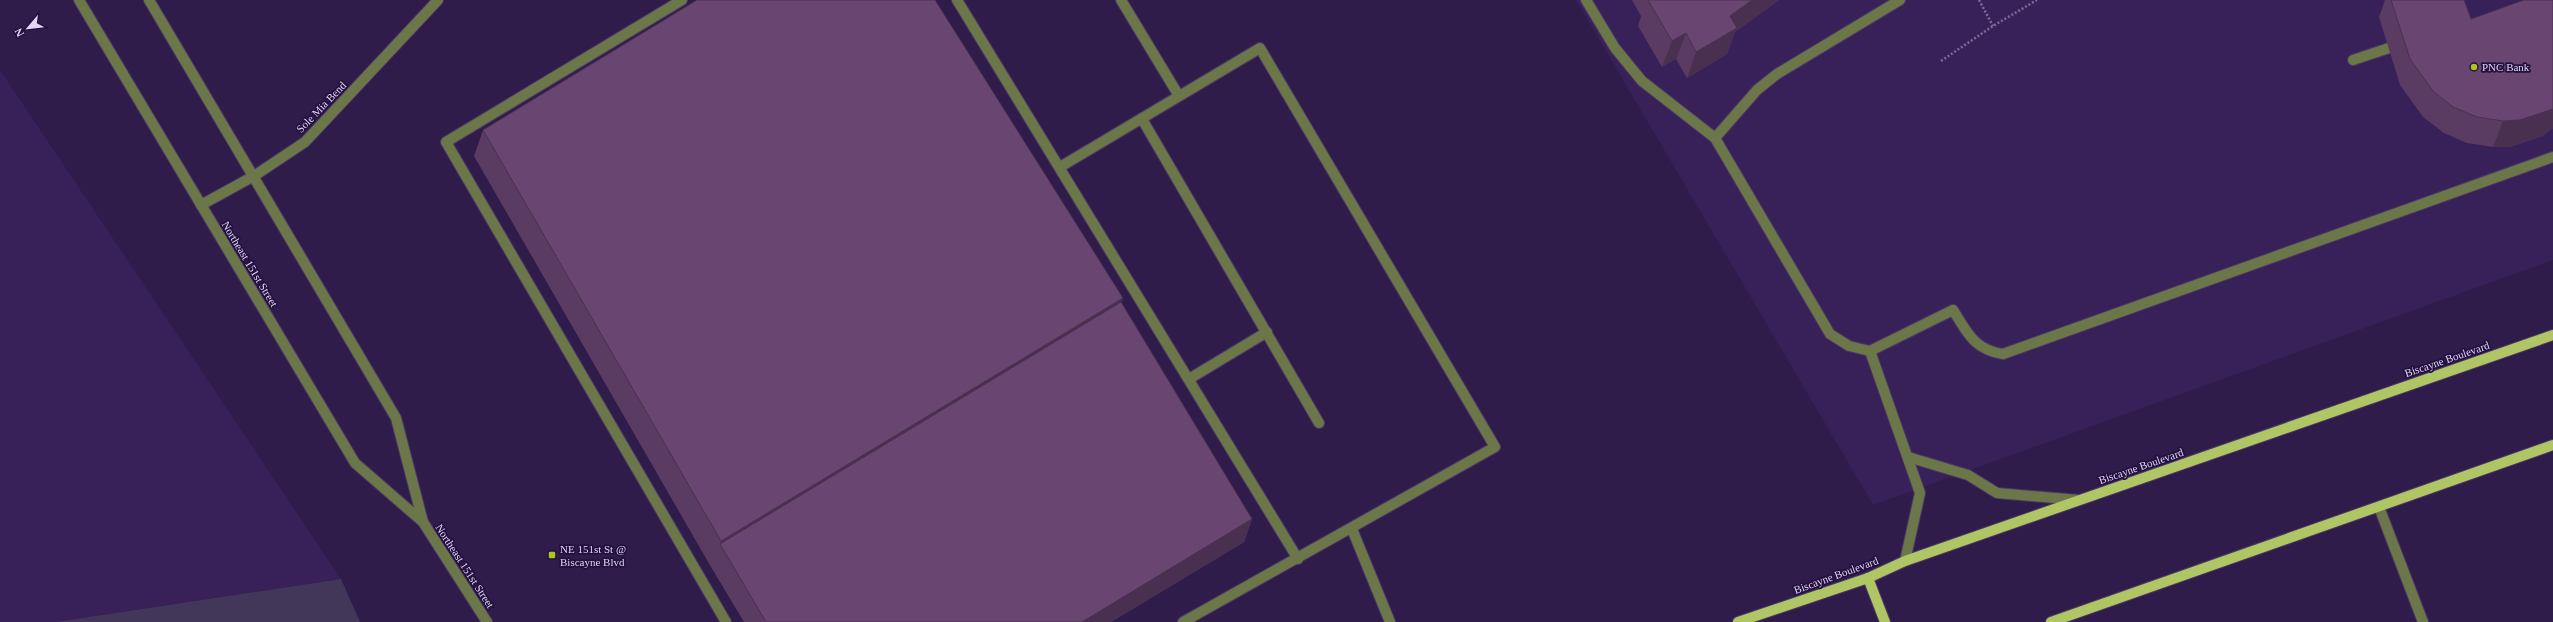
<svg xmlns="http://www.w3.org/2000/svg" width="2553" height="622" font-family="'Times New Roman',serif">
<rect width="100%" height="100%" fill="#2f1c4b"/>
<g fill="#372158">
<polygon points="1576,0 2553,0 2553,260 1873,505"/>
<polygon points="0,70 341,579 56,622 0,622"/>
</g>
<polygon fill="#423759" points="341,579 360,622 56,622"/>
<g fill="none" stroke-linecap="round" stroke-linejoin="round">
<defs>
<g id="minor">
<polyline points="79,0 355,463 423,522 487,622"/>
<polyline points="149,0 396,418 423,522"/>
<polyline points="682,0 446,142 726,622"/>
<polyline points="957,0 1298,559"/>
<polyline points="1121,0 1179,96"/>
<polyline points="1586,0 1615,48 1642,81 1715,138"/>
<path d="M1900 0 1777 74 1757 90 1715 138 1830 334 1849 346 1870 351 1953 310C1967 332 1974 350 2003 354L2553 157"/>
<polyline points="2353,60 2389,48"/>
<polyline points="1142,119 1319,423"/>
<polyline points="1060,167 1260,48 1495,447 1183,622"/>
<polyline points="201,205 254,176 305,142 438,0"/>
<polyline points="1870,351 1920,493 1905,561"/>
<polyline points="1189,379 1267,332"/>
<polyline points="1908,457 1968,475 1997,493 2079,500"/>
<polyline points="2379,507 2423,622"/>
<polyline points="1352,529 1390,622"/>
</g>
<g id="major">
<polyline points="1868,578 1885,622"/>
<polyline points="1738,622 1868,578 1905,561 2553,335"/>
<polyline points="2051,622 2553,445"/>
</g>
</defs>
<use href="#minor" stroke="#4b3a66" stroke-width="12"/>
<use href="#major" stroke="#4b3a66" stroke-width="12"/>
<g stroke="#7b6c94" stroke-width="2.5" stroke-dasharray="2 2" stroke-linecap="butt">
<polyline points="1979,0 1993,26"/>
<polyline points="1941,61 1993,26 2037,0"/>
</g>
<use href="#minor" stroke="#6c7749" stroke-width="10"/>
<use href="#major" stroke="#b0c564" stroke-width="10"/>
</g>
<g fill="#5a3b62">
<polygon points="1632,0 1779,0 1735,32 1727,54 1687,78 1676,59 1662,67 1638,26 1641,16"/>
<polygon points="2385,0 2464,0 2471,19 2553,0 2553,128 2543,136 2510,147 2493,147 2467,143 2444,133 2423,117 2400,85 2379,17"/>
<polygon points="483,130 1123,298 1121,302 1252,519 1244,542 1111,622 744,622 711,567 474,156"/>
</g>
<g fill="#4a3050">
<polygon points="1752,0 1779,0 1735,32 1727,54 1687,78 1696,52 1730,16"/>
<polygon points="1686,33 1676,59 1662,67 1672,41"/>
<polygon points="2553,109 2553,128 2543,136 2510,147 2493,147 2503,121"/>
<polygon points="1123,298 1113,325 720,544 721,541"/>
<polygon points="1252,519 1244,542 1111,622 1082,622"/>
</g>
<g fill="#694572" stroke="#4a3050">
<polygon points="697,0 935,0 1123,298 721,541 483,130"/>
<polygon points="1648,0 1752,0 1730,16 1737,28 1696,52 1686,33 1672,41"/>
<polygon points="2391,0 2464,0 2471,19 2524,0 2553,0 2553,109 2520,120 2503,121 2477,117 2453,107 2433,91 2410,59"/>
<polygon points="1121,302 1252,519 1082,622 766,622 720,544"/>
</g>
<g fill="#abc615" stroke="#251140" stroke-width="1.5">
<circle cx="2474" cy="67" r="4"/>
<rect x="548" y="551" width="8" height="8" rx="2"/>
</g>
<g text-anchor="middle" stroke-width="3.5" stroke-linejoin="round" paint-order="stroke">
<g font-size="11" fill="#dfd6f5" stroke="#251140" text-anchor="start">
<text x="2482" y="71">PNC Bank</text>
<text x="560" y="553">NE 151st St @<tspan x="560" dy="13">Biscayne Blvd</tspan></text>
</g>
<g font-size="11" fill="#dfd6f5" stroke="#251140">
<text transform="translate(321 107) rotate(-46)" y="4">Sole Mia Bend</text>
<text transform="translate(250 264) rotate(59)" y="4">Northeast 151st Street</text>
<text transform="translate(2447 359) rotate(-19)" y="4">Biscayne Boulevard</text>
<text transform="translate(2141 466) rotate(-19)" y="4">Biscayne Boulevard</text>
<text transform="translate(465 566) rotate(57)" y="4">Northeast 151st Street</text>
<text transform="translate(1836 575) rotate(-20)" y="4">Biscayne Boulevard</text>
</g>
</g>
<g transform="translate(28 28) rotate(242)" stroke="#251140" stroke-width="3" paint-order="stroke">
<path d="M0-3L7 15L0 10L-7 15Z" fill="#dfd6f5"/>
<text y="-6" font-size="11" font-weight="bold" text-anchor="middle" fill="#dfd6f5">N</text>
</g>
</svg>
